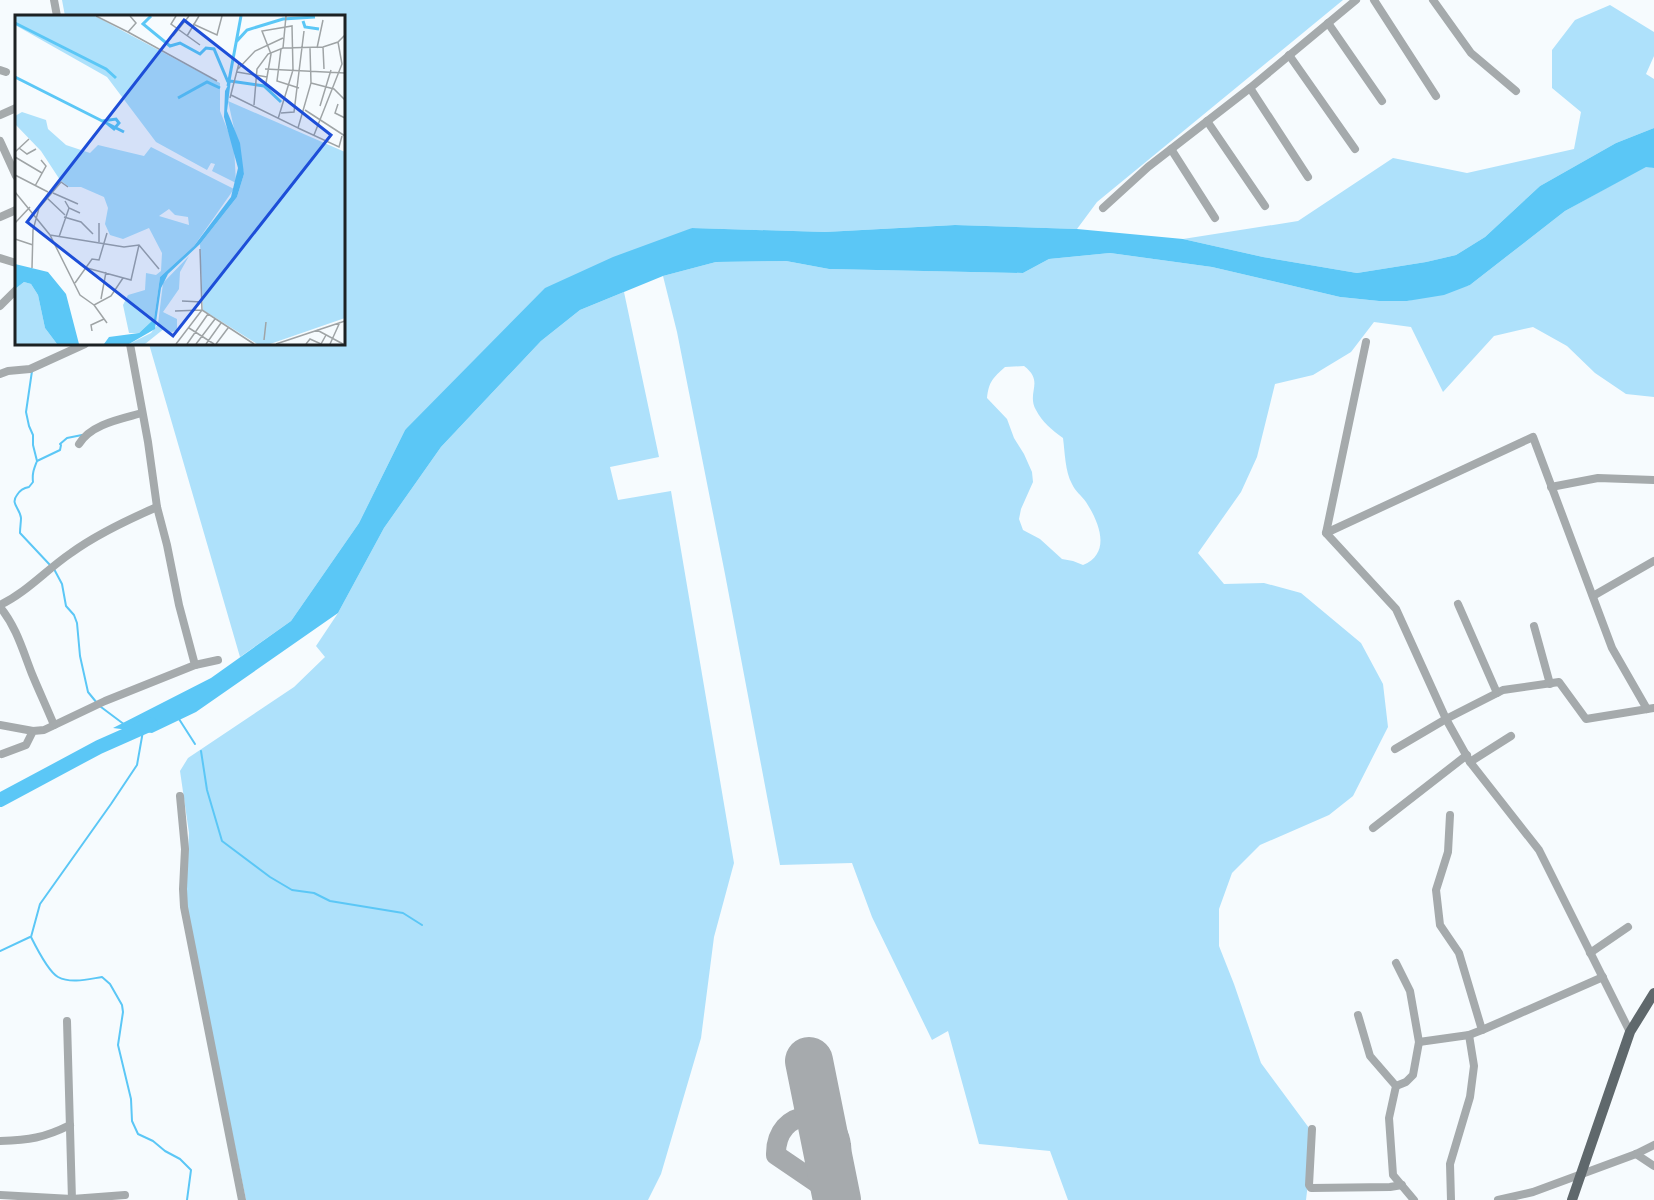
<svg xmlns="http://www.w3.org/2000/svg" width="1654" height="1200" font-family="'Varela Round',sans-serif">
<rect width="100%" height="100%" fill="#f6fbfe"/>
<g fill="#aee1fb" fill-rule="evenodd">
<polygon points="62,0 1343,0 1097,202 1077,229 954,225 825,232 692,228 405,430 359,523 291,621 240,657 149,344 344,344 344,16 65,16"/>
<polygon points="1610,5 1654,32 1654,56 1646,74 1654,79 1654,128 1616,143 1540,186 1485,237 1456,255 1426,262 1357,273 1263,257 1183,239 1298,221 1393,158 1467,173 1574,149 1581,112 1552,88 1552,50 1575,20"/>
<path d="M1646 166 1654 168V397L1626 394 1595 373 1567 346 1533 327 1494 336 1443 392 1411 327 1374 322 1351 352 1313 375 1275 384 1257 457 1241 492 1198 553 1224 584 1264 583 1301 593 1361 643 1383 684 1388 727 1353 796 1329 815 1260 845 1232 873 1219 909V946L1234 984 1261 1063 1309 1128 1313 1141 1306 1200H1068L1050 1151 979 1144 948 1031 932 1040 872 917 852 863 780 865 725 574 677 332 663 276 716 262 786 261 829 269 1023 273 1049 259 1110 253 1212 267 1340 297 1379 301H1407L1470 285 1565 211ZM1024 366C1045 382 1026 392 1036 410 1042 422 1052 430 1063 438 1065 453 1065 471 1072 484 1075 491 1082 496 1086 502 1099 522 1112 553 1083 565L1073 561 1062 559 1040 539 1023 530 1019 519 1021 509 1033 482 1032 472 1024 454 1014 438 1007 419 987 398C989 381 993 378 1005 367Z"/>
<polygon points="624,292 659,457 610,467 618,500 671,491 734,863 714,937 701,1038 661,1174 648,1200 246,1200 185,905 189,833 180,771 188,758 294,687 325,657 316,646 338,613 384,528 441,447 541,341 580,310"/>
</g>
<polygon fill="#5bc7f6" points="1654,128 1654,168 1646,167 1565,211 1470,285 1444,295 1407,301 1379,301 1340,297 1212,267 1110,253 1049,259 1023,273 829,269 786,261 716,262 663,276 580,310 541,341 441,447 384,528 338,613 196,712 152,733 113,728 211,678 291,621 359,523 405,430 545,288 613,257 692,228 825,232 955,225 1077,229 1183,239 1263,257 1357,273 1426,262 1456,255 1485,237 1540,186 1616,143"/>
<g fill="none" stroke-linecap="round" stroke-linejoin="round">
<g stroke="#5bc7f6" stroke-width="2">
<path d="M32 371 26 412 29 426 33 435V445L37 461C34 469 32 473 33 482L29 487C23 488 20 490 17 495 10 504 20 508 21 518 21 522 20 528 20 533L50 565"/>
<polyline points="37,461 60,450 61,445 60,444 67,438 82,435"/>
<polyline points="54,569 62,584 66,606 74,615 77,623 80,656 88,692 97,703"/>
<polyline points="101,707 125,725"/>
<polyline points="179,719 195,744"/>
<path d="M143 731 137 765 111 804 40 904 31 937C36 947 49 972 58 977 71 984 89 979 102 977L110 984 122 1005 123 1012 118 1045 131 1099 132 1121 138 1134 153 1141 165 1151 180 1159 191 1170 187 1200"/>
<polyline points="201,751 207,790 222,841 270,877 292,890 314,893 330,901 403,913 422,925"/>
<polyline points="0,951 30,937"/>
</g>
<polyline stroke="#5bc7f6" stroke-width="14" points="0,800 99,747 151,724"/>
<path stroke="#a6aaad" stroke-width="20" d="M833 1177C835 1166 843 1157 841 1145 836 1105 775 1106 776 1155L823 1187 834 1200"/>
<polyline stroke="#a6aaad" stroke-width="48" points="809,1061 837,1200"/>
<g stroke="#a5aaac" stroke-width="8">
<polyline points="54,0 57,16"/>
<polyline points="1374,0 1436,96"/>
<polyline points="1433,0 1471,53 1516,91"/>
<polyline points="1328,23 1382,101"/>
<polyline points="1289,55 1355,149"/>
<polyline points="0,70 6,72"/>
<polyline points="1250,88 1308,177"/>
<polyline points="0,115 16,108"/>
<polyline points="1207,121 1265,206"/>
<polyline points="0,141 16,176"/>
<polyline points="1171,149 1215,218"/>
<polyline points="1103,208 1148,167 1250,88 1356,0"/>
<polyline points="0,217 16,210"/>
<polyline points="0,258 16,263"/>
<polyline points="0,306 16,290"/>
<polyline points="1366,342 1326,533 1396,609 1446,719 1470,762 1539,850 1630,1032"/>
<polyline points="130,344 148,442 157,507 167,545 179,605 195,665"/>
<polyline points="0,374 8,371 30,369 85,344"/>
<path d="M79 444C91 424 121 419 142 413"/>
<polyline points="1551,487 1598,478 1654,480"/>
<polyline points="1326,533 1533,437 1612,648 1647,709"/>
<polyline points="1593,596 1654,561"/>
<polyline points="1458,604 1497,693"/>
<path d="M0 605C27 592 46 570 71 553 97 534 127 520 157 507"/>
<path d="M0 607C16 626 23 651 32 674 39 691 47 708 54 725"/>
<polyline points="1534,626 1550,684"/>
<polyline points="0,725 33,731"/>
<polyline points="1395,749 1446,719 1503,690 1559,682 1586,719 1654,708"/>
<polyline points="2,754 26,745 33,731 44,730 105,701 195,665 218,660"/>
<polyline points="1470,762 1511,736"/>
<polyline points="180,796 185,849 183,889 184,907 242,1200"/>
<polyline points="1450,815 1448,852 1436,890 1440,925 1459,953 1482,1030"/>
<polyline points="1373,828 1467,755"/>
<polyline points="1590,953 1628,927"/>
<polyline points="1396,963 1410,991 1419,1042 1413,1075 1406,1082 1396,1086"/>
<polyline points="1358,1015 1370,1056 1396,1086 1389,1118 1393,1175 1414,1200"/>
<polyline points="67,1021 72,1200"/>
<polyline points="1419,1042 1469,1035 1482,1030 1603,977"/>
<polyline points="1312,1129 1309,1185 1311,1188 1390,1187 1402,1185"/>
<path d="M0 1141C29 1140 44 1138 70 1125"/>
<polyline points="1636,1154 1654,1166"/>
<polyline points="0,1195 72,1199 125,1195"/>
<polyline points="1451,1200 1450,1164 1470,1097 1474,1066 1469,1035"/>
<polyline points="1498,1200 1533,1192 1636,1154 1654,1145"/>
</g>
<polyline stroke="#5f686c" stroke-width="10" points="1572,1200 1630,1032 1654,993"/>
</g>
<g transform="translate(15 15)">
<rect width="330" height="330" fill="#f6fbfe"/>
<path d="M0 1H80L205 68V96L219 131 221 168 197 156 200 149 196 148 192 155 141 127 92 62 0 10ZM213 86 330 137V303L255 329H242L188 295 185 229 222 182 229 159ZM7 97 31 105 33 114 51 130 75 138 83 130 129 141 136 132 219 174 179 231 145 262 139 304 124 318H114L108 290 113 280 130 275 131 258 141 260 146 256 147 238 134 213 108 224 95 220 90 209 93 193 89 182 66 172H54L45 165 26 136 0 109V101ZM154 194 160 200 173 202 174 210 144 201ZM174 241 165 257 164 274 148 297 162 304V315L153 319 150 313 130 329H114L136 318 143 309 148 268ZM9 267 16 269 23 280 30 313 42 329H0V274Z" fill="#aee1fb" fill-rule="evenodd"/>
<path d="M216 64 212 96 225 128 229 159 222 182 185 229 153 259 146 273 140 314 114 329H89L94 322 124 318 139 304 145 262 179 231 216 182 223 153 209 102 210 76ZM0 249 33 257 51 279 64 329H42L30 313 23 280 16 269 9 267 0 274Z" fill="#5bc7f6"/>
<path fill="none" stroke="#5bc7f6" stroke-width="3" d="M136 1 128 9 155 31 165 28 185 39 191 33 199 34 213 67M288 6 290 12 304 14M0 8 91 54 101 63M221 27 232 15 268 4 300 2M0 62 109 117M215 66 249 71 266 87M213 71 226 1M163 83 192 67 205 73M87 106 101 104 104 108 99 114 93 109"/>
<path fill="none" stroke="#9fa4a6" stroke-width="1.5" d="M81 1 113 17 121 8 115 1M161 1 156 9 185 30M178 9 202 20 207 1M113 17 202 66M158 21 174 1M172 21 184 1M308 32 309 54M268 33 271 1M302 33 308 5M266 34 262 66 284 73M223 54 240 36 268 23M250 54 330 58M222 57 252 62M251 68 256 39 247 16 277 11 278 55 263 104M296 68 319 74 330 85M216 80 283 113 296 68 295 33M215 83 224 48M323 89 320 98 330 103M239 90 242 54 253 39 268 33 308 32 323 27 330 20M305 91 316 55M290 95 330 121M266 98 279 97 289 16M283 113 324 132 327 121M299 120 327 49 323 27M4 133 12 139 21 134M0 137 14 124M0 142 27 158M0 160 33 177M20 171 31 151 26 145M0 177 35 220 65 280 79 290M38 178 63 189M31 182 50 200M50 186 54 193 65 198M49 202 66 207 78 219M0 208 15 192M35 220 109 232 124 230 144 254M44 222 54 193M0 224 18 230M84 227V208M185 234 187 295 239 329M17 253 18 215 24 193 46 167 53 172M72 253 116 265 124 230M60 268 77 244 84 245 92 218M86 284 91 257M167 286 187 287M160 296 187 295M92 308 79 290 96 281 108 263M174 313 199 329M302 315 328 329M77 316 76 310 89 304M249 325 251 307M161 329 187 295M172 329 193 299M181 329 200 304M191 329 206 308M201 329 213 313M261 329 330 306M291 329 295 324 306 329 311 320M315 329 325 307"/>
<path fill="#1d4ed8" fill-opacity="0.15" stroke="#1d4ed8" stroke-width="3" d="M169 5 316 120 158 321 12 207Z"/>
<rect width="330" height="330" fill="none" stroke="#1c2123" stroke-width="3"/>
</g>
</svg>
